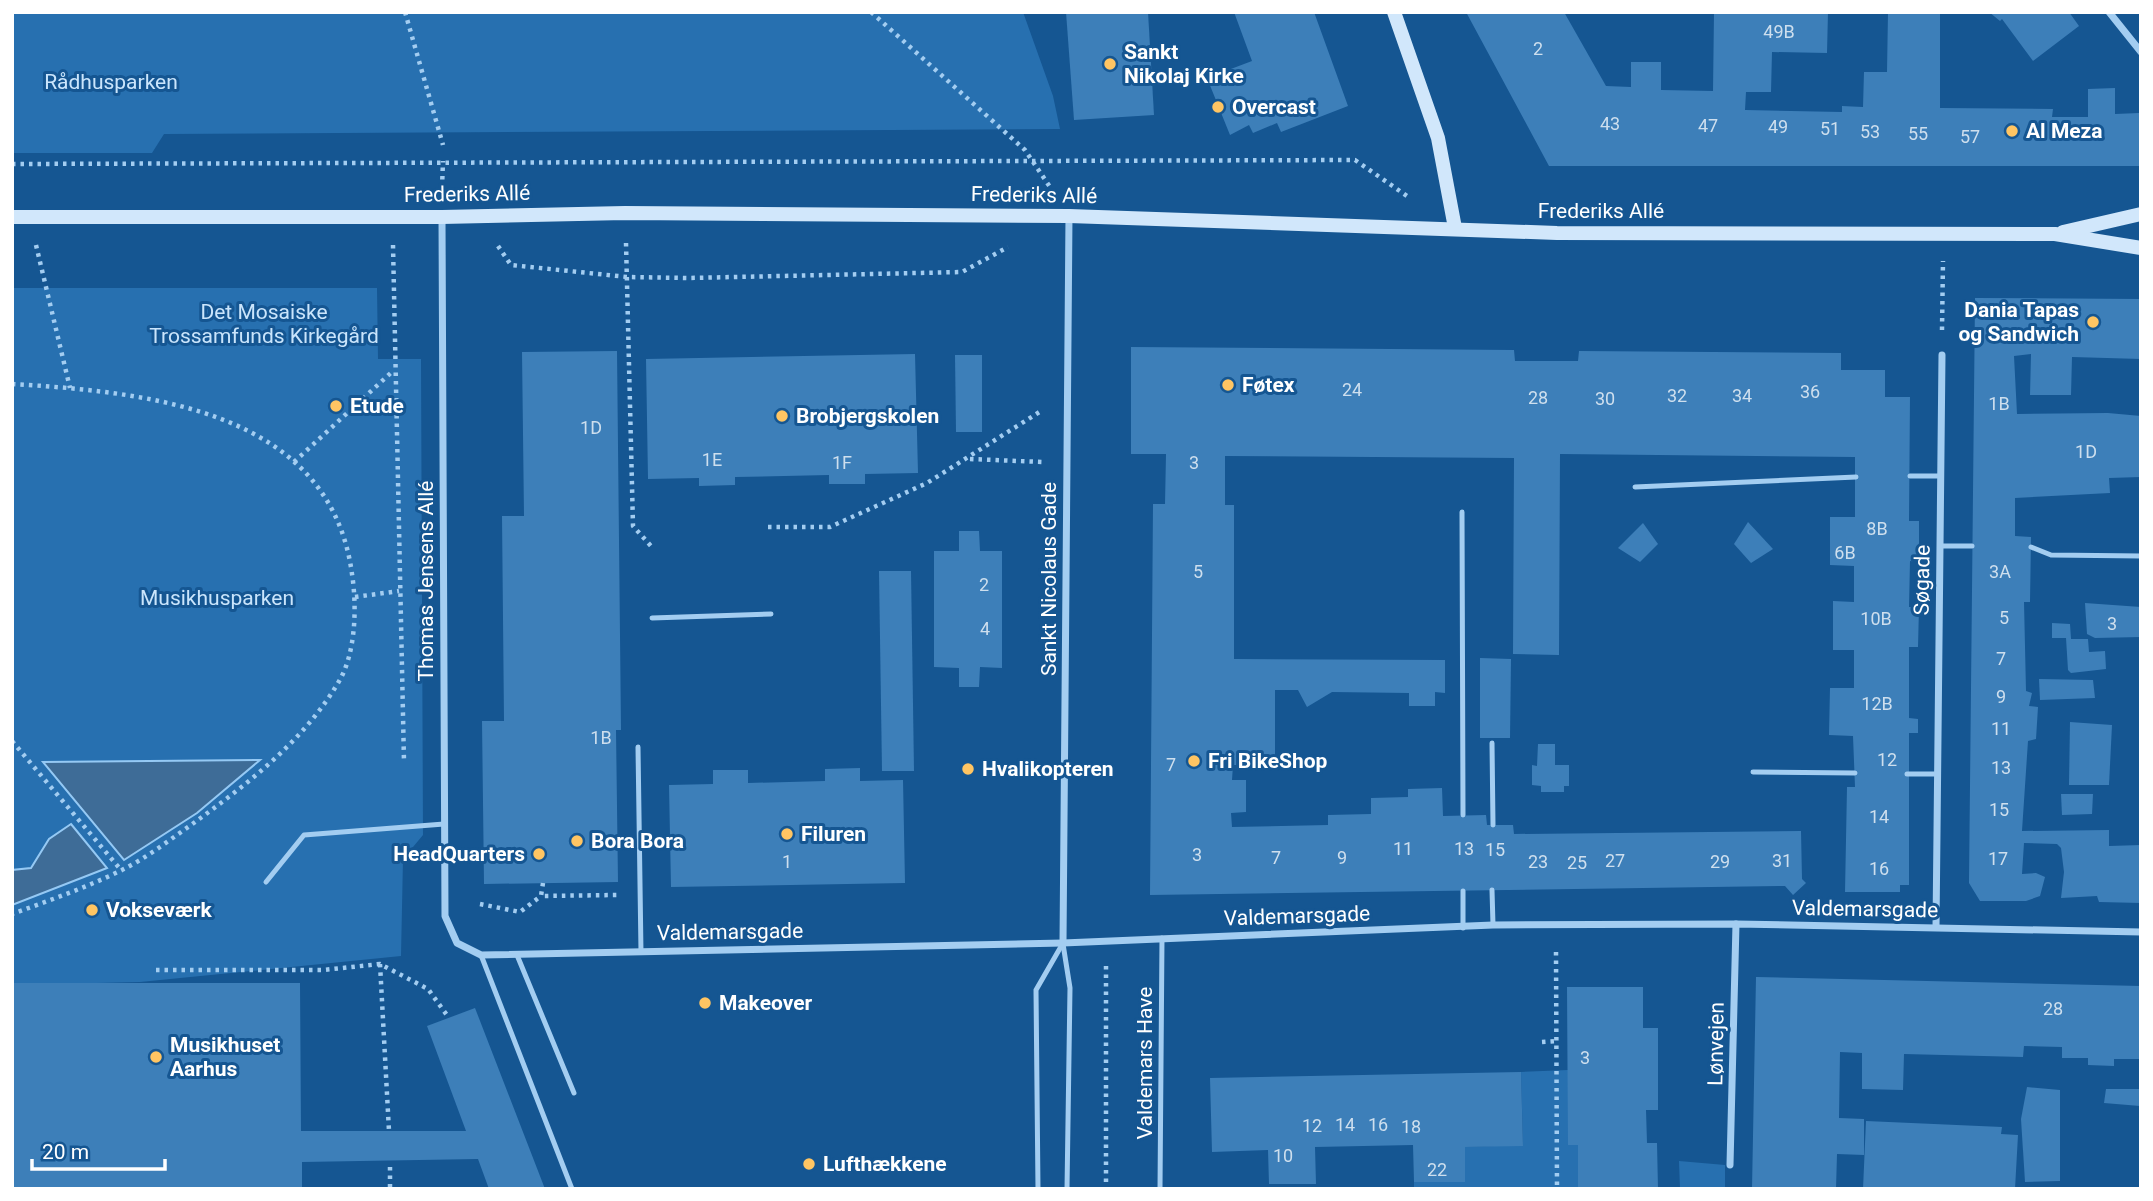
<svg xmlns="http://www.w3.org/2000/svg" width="2153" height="1201" font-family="Roboto,sans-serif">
<rect width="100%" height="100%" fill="#155692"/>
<g fill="#2770b0">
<polygon points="12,12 1023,12 1053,96 1060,129 164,134 152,153 12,153"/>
<polygon points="12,288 377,288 378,359 421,359 423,835 403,859 401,956 140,982 12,985"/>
<polygon points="1568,1070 1578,1145 1578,1189 1414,1189 1414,1182 1465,1181 1465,1147 1523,1145 1521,1072"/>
<polygon points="1679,1161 1725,1165 1725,1189 1680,1189"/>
</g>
<g fill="#3e6c97" stroke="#95c9f4" stroke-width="2">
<polygon points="260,760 197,813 124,860 43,762"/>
<polygon points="71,824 107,868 12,905 12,870 31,868 49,839"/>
</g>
<g fill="#3d7fb9">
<polygon points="1066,12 1148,12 1154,115 1074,120"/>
<polygon points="1234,12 1314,12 1348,106 1281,132 1277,123 1253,133 1249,125 1230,135 1207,78 1252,61"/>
<polygon points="1466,12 1564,12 1606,86 1631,87 1631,62 1661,62 1661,90 1713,91 1714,12 1828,12 1827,53 1772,52 1771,92 1746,92 1745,110 1842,112 1842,106 1863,107 1864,72 1887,72 1888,12 1940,12 1940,108 2053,109 2052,117 2088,117 2088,89 2115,88 2115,114 2139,113 2139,166 1549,166"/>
<polygon points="1989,12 2069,12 2079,26 2033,61 2002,19 2000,21"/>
<polygon points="1975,298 2141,299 2141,359 2072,357 2071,395 2030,395 2031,354 2014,356 2017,414 2108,413 2141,416 2141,477 2109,478 2110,493 2015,498 2015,536 2031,537 2030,602 2024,602 2026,691 2032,693 2029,706 2038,707 2036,739 2028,741 2022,831 2109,830 2109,846 2141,845 2141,903 2099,902 2097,896 2061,898 2064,872 2061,848 2057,844 2024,843 2022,874 2036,873 2045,877 2040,896 2026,901 1980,901 1969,883"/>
<polygon points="1131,347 1514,350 1515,361 1578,361 1579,351 1841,353 1841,370 1885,370 1885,397 1910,397 1909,521 1919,521 1919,562 1910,561 1909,607 1919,607 1918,647 1909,647 1909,718 1918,719 1918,733 1909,733 1909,885 1900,885 1900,892 1845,892 1847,787 1855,787 1853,736 1829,735 1830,688 1854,688 1854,650 1833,650 1833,601 1854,602 1854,566 1830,565 1830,517 1855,517 1855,457 1560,454 1559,655 1513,654 1514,458 1225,456 1225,505 1234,505 1234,659 1445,660 1445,693 1435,692 1435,706 1409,706 1409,693 1332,692 1307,707 1298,690 1275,690 1275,765 1233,765 1232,780 1246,780 1246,812 1231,813 1232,827 1328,825 1328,815 1371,814 1371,798 1408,797 1408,789 1442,788 1443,816 1486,815 1487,825 1513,825 1514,834 1801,831 1802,879 1806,883 1793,895 1785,886 1150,895 1153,504 1165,504 1166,454 1131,454"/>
<polygon points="617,351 621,730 616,730 618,882 484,884 482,721 504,721 502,516 524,516 522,352"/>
<polygon points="915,354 918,473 865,474 865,484 829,484 829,475 735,477 735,485 699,486 699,478 648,479 646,359"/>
<polygon points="955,355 982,355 982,432 956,432"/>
<polygon points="1748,522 1773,549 1751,563 1734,544"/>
<polygon points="1643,523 1658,544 1640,562 1618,548"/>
<polygon points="959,531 979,531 980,551 1002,551 1002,668 980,667 979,687 959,687 959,668 934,667 934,551 959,551"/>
<polygon points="879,571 911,571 914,771 882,771"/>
<polygon points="2085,603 2141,607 2141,637 2095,638 2087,634"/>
<polygon points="2052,623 2070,624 2071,639 2088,639 2089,652 2105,651 2106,669 2071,673 2068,670 2066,638 2052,638"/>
<polygon points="1480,658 1511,659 1510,738 1480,738"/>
<polygon points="2039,679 2093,680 2095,698 2040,700"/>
<polygon points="2070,722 2112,725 2109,785 2069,785"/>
<polygon points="1538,744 1555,744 1555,765 1569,765 1569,786 1564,786 1564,792 1541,792 1541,786 1532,785 1532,765 1537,766"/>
<polygon points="860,768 860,781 903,780 905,883 671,887 669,785 713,784 713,770 748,770 748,783 825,781 825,769"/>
<polygon points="2061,794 2093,794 2092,814 2062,815"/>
<polygon points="1756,977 2141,986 2141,1059 2114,1059 2114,1066 2088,1065 2088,1058 2062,1058 2062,1047 2024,1046 2023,1057 1904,1054 1903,1090 1862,1089 1862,1053 1840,1052 1839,1118 1864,1119 1864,1155 1837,1154 1836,1189 1752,1189"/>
<polygon points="12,983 300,983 301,1131 466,1131 427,1026 475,1008 545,1189 489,1189 478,1159 302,1162 302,1189 12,1189"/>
<polygon points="1567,987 1643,987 1643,1028 1658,1028 1658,1110 1646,1110 1647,1143 1657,1143 1658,1189 1578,1189 1578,1145 1568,1145"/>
<polygon points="1521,1072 1523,1146 1465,1147 1465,1182 1414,1182 1413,1145 1315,1147 1316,1184 1269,1184 1268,1150 1212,1152 1210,1078"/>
<polygon points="2027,1087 2060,1090 2060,1181 2025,1182 2021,1119"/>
<polygon points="2106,1089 2139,1089 2140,1106 2104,1103"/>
<polygon points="1866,1121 2002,1127 2001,1134 2018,1135 2015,1189 1863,1189"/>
</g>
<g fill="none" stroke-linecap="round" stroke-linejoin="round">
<g stroke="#a3cdf1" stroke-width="4.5" stroke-dasharray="3.5 5" stroke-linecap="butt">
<polyline points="405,12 443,145"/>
<polyline points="871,12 1025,150 1050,187"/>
<polyline points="12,164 1355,160 1407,196"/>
<polyline points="442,188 443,161"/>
<polyline points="626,243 633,526 651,546"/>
<polyline points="36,245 70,388"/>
<polyline points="393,245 404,762"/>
<polyline points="498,246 511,265 627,277 689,278 962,272 1008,247"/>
<polyline points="1942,330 1943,261"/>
<path d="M12 384C146 392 330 409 352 574 357 607 356 654 338 683 303 742 246 785 191 825 168 841 145 859 120 871 85 888 48 901 12 914"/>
<polyline points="970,459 1042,462"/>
<polyline points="294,462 394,370"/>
<polyline points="768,527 830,527 927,483 1041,411"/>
<polyline points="355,597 399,591"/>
<polyline points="12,741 121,870"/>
<polyline points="543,883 541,896 617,895"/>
<polyline points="480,904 520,912 541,896"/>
<polyline points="1556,952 1557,1189"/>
<polyline points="380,964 389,1131"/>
<polyline points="1106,966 1106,1189"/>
<polyline points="156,970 323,970 380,964 428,989 449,1018"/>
<polyline points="1542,1042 1556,1041"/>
<polyline points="390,1167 390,1189"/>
</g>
<g stroke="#a3cdf1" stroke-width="5">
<polyline points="1910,476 1941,476"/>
<polyline points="1635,487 1856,477"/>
<polyline points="1462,512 1463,815"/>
<polyline points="1940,546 1972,546"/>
<polyline points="2031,547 2051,555 2141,556"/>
<polyline points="652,618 771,614"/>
<polyline points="1492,743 1493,825"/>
<polyline points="638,747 641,952"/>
<polyline points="1753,772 1855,773"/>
<polyline points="1907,774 1937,774"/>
<polyline points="266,882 304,835 444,824"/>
<polyline points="1492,890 1493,925"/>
<polyline points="1463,891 1463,928"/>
<polyline points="1063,944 1070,988 1067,1189"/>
<polyline points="481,955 572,1189"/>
<polyline points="517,955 574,1093"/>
<polyline points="1038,1189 1036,990 1063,943"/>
<polyline points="1160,1189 1162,938"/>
</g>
<g stroke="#a3cdf1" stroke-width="7">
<polyline points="2109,12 2141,52"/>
<polyline points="442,217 445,916 457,943 481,955 1063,943 1493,925 1736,924 2141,932"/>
<polyline points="1936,927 1942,355"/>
<polyline points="1063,943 1069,216"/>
<polyline points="1730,1165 1736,924"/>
</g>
<g stroke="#d1e7fb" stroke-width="14">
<polyline points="1394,12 1438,138 1455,228"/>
<polyline points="12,217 442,217 625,213 1069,216 1557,233 2055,234 2141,248"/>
<polyline points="2063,232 2141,214"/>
</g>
</g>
<g fill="#ffc563" stroke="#155692" stroke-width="2.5">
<circle cx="1110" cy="64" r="7"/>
<circle cx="1218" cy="107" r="7"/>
<circle cx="2012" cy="131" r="7"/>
<circle cx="2093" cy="322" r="7"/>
<circle cx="1228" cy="385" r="7"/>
<circle cx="336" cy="406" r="7"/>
<circle cx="782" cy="416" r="7"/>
<circle cx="1194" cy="761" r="7"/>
<circle cx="968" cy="769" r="7"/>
<circle cx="787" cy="834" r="7"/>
<circle cx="577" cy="841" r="7"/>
<circle cx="539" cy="854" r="7"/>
<circle cx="92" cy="910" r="7"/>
<circle cx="705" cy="1003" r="7"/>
<circle cx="156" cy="1057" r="7"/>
<circle cx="809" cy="1164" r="7"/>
</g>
<g text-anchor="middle" stroke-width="6" stroke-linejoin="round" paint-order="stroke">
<g font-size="18" fill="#cedfee">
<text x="1779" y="38">49B</text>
<text x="1538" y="55">2</text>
<text x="1610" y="130">43</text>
<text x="1708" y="132">47</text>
<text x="1778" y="133">49</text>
<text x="1830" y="135">51</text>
<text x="1870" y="138">53</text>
<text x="1918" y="140">55</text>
<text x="1970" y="143">57</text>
<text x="1352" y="396">24</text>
<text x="1810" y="398">36</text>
<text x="1677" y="402">32</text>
<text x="1742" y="402">34</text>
<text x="1538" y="404">28</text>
<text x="1605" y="405">30</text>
<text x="1999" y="410">1B</text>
<text x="591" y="434">1D</text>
<text x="2086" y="458">1D</text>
<text x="712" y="466">1E</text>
<text x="842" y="469">1F</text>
<text x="1194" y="469">3</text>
<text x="1877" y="535">8B</text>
<text x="1845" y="559">6B</text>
<text x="1198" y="578">5</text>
<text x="2000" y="578">3A</text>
<text x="984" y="591">2</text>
<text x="2004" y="624">5</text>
<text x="1876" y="625">10B</text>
<text x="2112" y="630">3</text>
<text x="985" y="635">4</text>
<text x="2001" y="665">7</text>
<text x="2001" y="703">9</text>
<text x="1877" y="710">12B</text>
<text x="2001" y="735">11</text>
<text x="601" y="744">1B</text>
<text x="1887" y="766">12</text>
<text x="1171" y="771">7</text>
<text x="2001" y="774">13</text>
<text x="1999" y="816">15</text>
<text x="1879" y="823">14</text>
<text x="1403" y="855">11</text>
<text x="1464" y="855">13</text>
<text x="1495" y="856">15</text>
<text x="1197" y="861">3</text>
<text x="1276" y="864">7</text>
<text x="1342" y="864">9</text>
<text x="1998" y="865">17</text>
<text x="1615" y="867">27</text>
<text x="1782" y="867">31</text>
<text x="787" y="868">1</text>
<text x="1538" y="868">23</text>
<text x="1720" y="868">29</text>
<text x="1577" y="869">25</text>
<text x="1879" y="875">16</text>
<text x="2053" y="1015">28</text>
<text x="1585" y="1064">3</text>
<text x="1345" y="1131">14</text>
<text x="1378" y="1131">16</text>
<text x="1312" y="1132">12</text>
<text x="1411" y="1133">18</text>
<text x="1283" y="1162">10</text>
<text x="1437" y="1176">22</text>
</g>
<g font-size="21" font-weight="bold" fill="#fff" stroke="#155692" text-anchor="start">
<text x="1124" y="59">Sankt<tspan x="1124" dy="24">Nikolaj Kirke</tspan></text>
<text x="1232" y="114">Overcast</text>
<text x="2026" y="138">Al Meza</text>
<text x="2079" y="317" text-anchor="end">Dania Tapas<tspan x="2079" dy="24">og Sandwich</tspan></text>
<text x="1242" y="392">Føtex</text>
<text x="350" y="413">Etude</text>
<text x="796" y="423">Brobjergskolen</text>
<text x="1208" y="768">Fri BikeShop</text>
<text x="982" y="776">Hvalikopteren</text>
<text x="801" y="841">Filuren</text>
<text x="591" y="848">Bora Bora</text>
<text x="525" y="861" text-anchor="end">HeadQuarters</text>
<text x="106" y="917">Vokseværk</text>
<text x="719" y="1010">Makeover</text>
<text x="170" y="1052">Musikhuset<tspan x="170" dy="24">Aarhus</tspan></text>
<text x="823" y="1171">Lufthækkene</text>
</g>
<g font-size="21" fill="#cae5fc" stroke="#155692">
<text x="111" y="89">Rådhusparken</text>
<text x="264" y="319">Det Mosaiske<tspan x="264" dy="24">Trossamfunds Kirkegård</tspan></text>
<text x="217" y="605">Musikhusparken</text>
</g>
<g font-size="21" fill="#fff" stroke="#155692">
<text transform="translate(467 194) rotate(-1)" y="7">Frederiks Allé</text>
<text transform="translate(1034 195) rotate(1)" y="7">Frederiks Allé</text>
<text x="1601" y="218">Frederiks Allé</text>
<text transform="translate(1049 579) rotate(-90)" y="7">Sankt Nicolaus Gade</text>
<text transform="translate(1922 580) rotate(-89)" y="7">Søgade</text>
<text transform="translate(426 581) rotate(-90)" y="7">Thomas Jensens Allé</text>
<text transform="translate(1865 909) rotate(1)" y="7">Valdemarsgade</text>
<text transform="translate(1297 916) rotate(-2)" y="7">Valdemarsgade</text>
<text transform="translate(730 932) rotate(-1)" y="7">Valdemarsgade</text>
<text transform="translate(1716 1044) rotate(-89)" y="7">Lønvejen</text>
<text transform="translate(1145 1063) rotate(-90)" y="7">Valdemars Have</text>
</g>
</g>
<rect width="2153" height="1201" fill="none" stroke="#ffffff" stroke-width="28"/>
<path d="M32 1159v10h133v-10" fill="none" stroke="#ffffff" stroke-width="3.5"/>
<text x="42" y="1159" font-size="21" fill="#ffffff" stroke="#155692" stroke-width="5" paint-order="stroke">20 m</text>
</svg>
